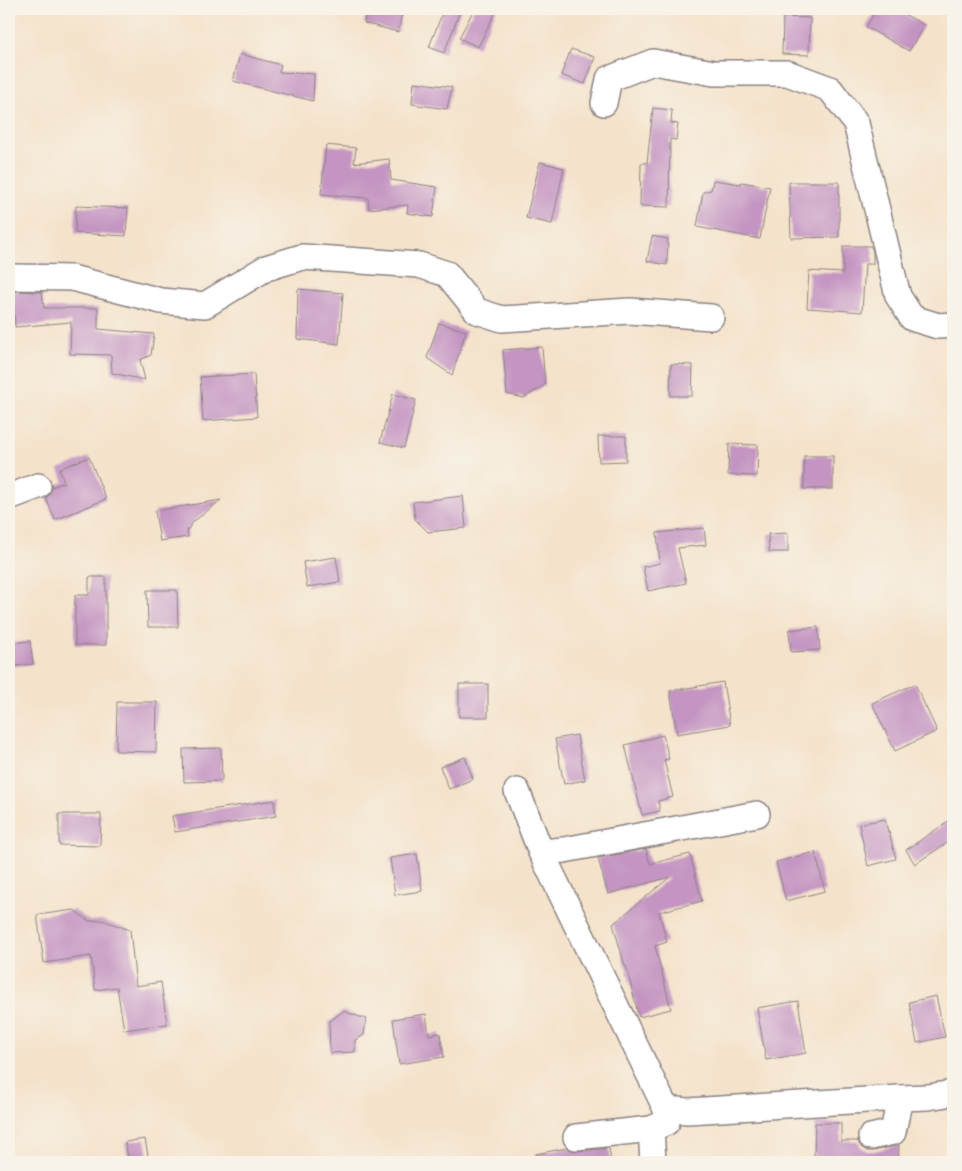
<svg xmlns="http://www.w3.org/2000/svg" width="962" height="1171" font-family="Vollkorn,serif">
<rect width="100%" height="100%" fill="#f7f3e8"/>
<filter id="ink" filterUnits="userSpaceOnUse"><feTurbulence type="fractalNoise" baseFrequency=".02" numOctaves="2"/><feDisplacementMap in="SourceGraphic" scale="10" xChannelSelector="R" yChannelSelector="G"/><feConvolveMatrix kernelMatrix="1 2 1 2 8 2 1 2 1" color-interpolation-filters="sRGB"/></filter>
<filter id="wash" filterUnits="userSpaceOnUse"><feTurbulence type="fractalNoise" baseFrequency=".0096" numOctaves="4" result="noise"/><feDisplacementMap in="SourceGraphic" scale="20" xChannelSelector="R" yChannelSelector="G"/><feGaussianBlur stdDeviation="1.12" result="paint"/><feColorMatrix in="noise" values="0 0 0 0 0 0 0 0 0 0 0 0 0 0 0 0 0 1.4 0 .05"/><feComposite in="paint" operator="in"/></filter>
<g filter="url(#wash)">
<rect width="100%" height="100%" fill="#f4e2ca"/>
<g id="blocks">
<g fill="#c494c2">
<polygon points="367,9 403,9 398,32 364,23"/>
<polygon points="444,9 461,9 444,53 429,47"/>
<polygon points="474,9 497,9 478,47 459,38"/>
<polygon points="877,9 895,9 924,25 909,51 866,27"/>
<polygon points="783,17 810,18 809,55 782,54"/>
<polygon points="571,49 595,57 585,84 561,75"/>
<polygon points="240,54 281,65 279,72 314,74 313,101 233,81"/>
<polygon points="414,82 452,87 447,109 412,104"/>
<polygon points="653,108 672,110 671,123 678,124 676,140 670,139 669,207 640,206 641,163 647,163"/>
<polygon points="326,145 356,148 354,163 389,159 391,180 437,187 433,217 407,213 408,205 369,209 368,198 321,194"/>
<polygon points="540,162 564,168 552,224 526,218"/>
<polygon points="713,180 741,184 741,182 770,187 760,239 697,227 703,192 711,190"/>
<polygon points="789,182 839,182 839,237 791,238"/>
<polygon points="76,206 128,208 126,236 75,233"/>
<polygon points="652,236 668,239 667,265 647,261"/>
<polygon points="843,246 871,246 873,252 873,264 865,264 862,312 807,308 809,271 843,273"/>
<polygon points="298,289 343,293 339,344 297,339"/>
<polygon points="15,291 42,292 44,308 98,308 98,329 154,334 151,355 140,360 145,380 112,373 111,355 70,354 71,322 15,327 13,292"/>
<polygon points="439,323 466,331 452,375 427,358"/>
<polygon points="542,347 545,385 524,398 507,394 503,350"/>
<polygon points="671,364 693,365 692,396 670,396"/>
<polygon points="254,374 257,417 203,421 200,377"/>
<polygon points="393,394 416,400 404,448 380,442"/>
<polygon points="598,436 626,436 626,461 599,462"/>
<polygon points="729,444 758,445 757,476 728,475"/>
<rect x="804" y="456" width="29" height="33"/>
<polygon points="89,457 106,499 55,520 46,498 49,495 52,487 64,482 59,469"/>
<polygon points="463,496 466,528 428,532 415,519 413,502"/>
<polygon points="221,500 193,522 187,531 188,537 160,541 155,511"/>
<polygon points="704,528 706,545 678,548 686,583 648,591 643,567 660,563 657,533"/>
<polygon points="788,533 788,552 769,552 768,534"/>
<polygon points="336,557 340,582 307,587 303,562"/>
<polygon points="89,577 106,577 106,645 75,645 75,595 89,595"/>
<polygon points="147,590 177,590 178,627 148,627"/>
<polygon points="818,627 820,650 791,652 789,630"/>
<polygon points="30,641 33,664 9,667 9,643"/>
<polygon points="723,682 730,725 677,734 670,691"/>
<rect x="459" y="684" width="29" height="33"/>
<polygon points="915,684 937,731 895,751 872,703"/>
<polygon points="117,702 157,702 156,752 116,751"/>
<polygon points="577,735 585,780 564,784 555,739"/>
<polygon points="663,735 669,759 664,760 673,797 658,801 660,811 642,815 625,745"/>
<polygon points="221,748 222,781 184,782 183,749"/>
<polygon points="465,757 473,779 449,789 440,767"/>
<polygon points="274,800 276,816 175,832 172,816"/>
<polygon points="59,814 101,814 100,846 59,845"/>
<polygon points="953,818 953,839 915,864 906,850"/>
<polygon points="885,819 888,832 889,832 896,859 868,866 859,824"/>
<polygon points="646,849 650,864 690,854 702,901 659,912 667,942 655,946 671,1009 639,1017 626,966 625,966 613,924 670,877 608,894 598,858"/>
<polygon points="815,852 825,891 786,901 776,862"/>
<polygon points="417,854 422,891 395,895 390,858"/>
<polygon points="74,910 89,921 102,920 130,930 136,986 161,982 167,1024 124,1030 117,987 95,990 91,956 44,963 37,915"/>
<polygon points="936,996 945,1037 917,1043 909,1002"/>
<polygon points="798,1001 806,1053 766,1060 757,1008"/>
<polygon points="343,1011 366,1019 364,1035 355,1040 355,1052 330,1053 329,1022"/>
<polygon points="426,1014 429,1035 440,1033 444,1057 399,1064 393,1019"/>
<polygon points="815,1123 841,1123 841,1141 858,1141 861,1147 867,1151 874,1151 899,1145 898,1162 821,1162 821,1157 814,1157"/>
<polygon points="145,1139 149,1162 129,1162 125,1142"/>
<polygon points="567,1148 571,1150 578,1151 609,1148 611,1162 537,1162 536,1154"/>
</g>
</g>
</g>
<g filter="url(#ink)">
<use href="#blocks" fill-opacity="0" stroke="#8b8282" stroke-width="1"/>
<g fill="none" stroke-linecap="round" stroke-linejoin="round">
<defs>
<g id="street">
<polyline points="604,103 609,79 653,62 714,73 787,73 830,89 856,123 898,296 912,318 938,326 953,325"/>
<polyline points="9,278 14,277 72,278 161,301 205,305 266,268 302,257 419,265 447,274 477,311 502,319 630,311 711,317"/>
<polyline points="9,497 38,486"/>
<polyline points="517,791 541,852 666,1109 667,1122 651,1129 576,1137"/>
<polyline points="541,852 564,850 757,814"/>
<polyline points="900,1098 928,1097 953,1093"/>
<polyline points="666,1109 688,1111 900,1098 893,1132 871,1137"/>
<polyline points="651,1129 653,1162"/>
</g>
</defs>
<use href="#street" stroke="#8b8282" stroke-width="28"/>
<use href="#street" stroke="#fff" stroke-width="25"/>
</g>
</g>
<rect width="962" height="1171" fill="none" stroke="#f7f3e8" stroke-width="30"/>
</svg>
